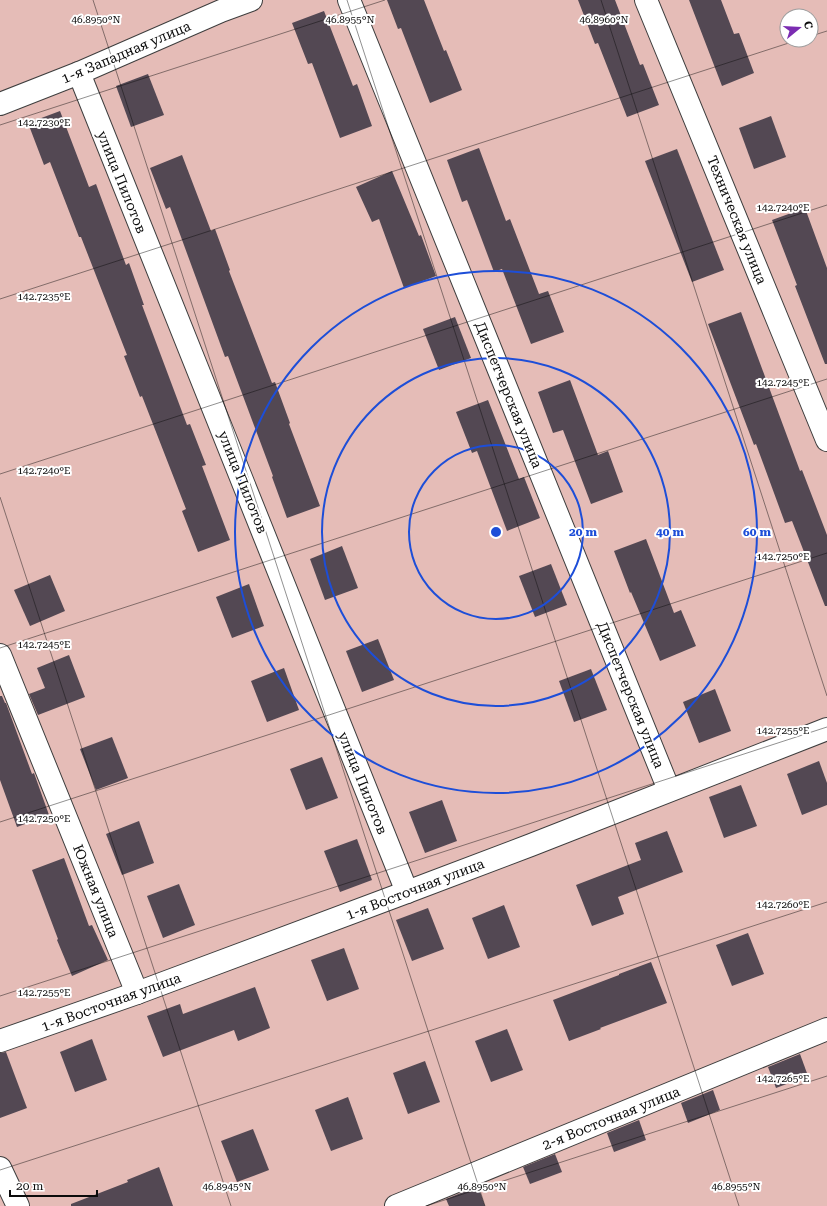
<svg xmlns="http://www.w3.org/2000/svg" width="827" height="1206" font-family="'Roboto Serif',serif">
<rect width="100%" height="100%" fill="#feebf5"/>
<path fill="#e5bcb7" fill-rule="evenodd" d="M0 0H827V1206H0ZM787 16H811V40H787Z"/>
<g fill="#534853">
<polygon points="387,0 424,0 444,51 446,50 462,90 430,103 401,28 398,29"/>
<polygon points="578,0 615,0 640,65 643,64 659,105 627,117 598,43 595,44"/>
<polygon points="689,0 721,0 734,34 739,33 754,73 722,86"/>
<polygon points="324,11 353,86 357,84 372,126 340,138 312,63 308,64 292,23"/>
<polygon points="148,74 164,115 131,127 116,86"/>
<polygon points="60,111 89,187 96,184 126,265 129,263 144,305 142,305 187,425 190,424 206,465 202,466 230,540 198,552 182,511 186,509 142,396 140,397 124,356 127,355 81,237 79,237 50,162 44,165 28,123"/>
<polygon points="771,116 786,157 754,169 739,128"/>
<polygon points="479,148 506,221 510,219 539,294 548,291 564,332 531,344 502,269 494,272 467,200 462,202 447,160"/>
<polygon points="677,149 724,270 692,282 645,161"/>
<polygon points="182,155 211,231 215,229 230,270 229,271 272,383 275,382 290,423 289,424 320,506 287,518 272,477 273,476 228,356 225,357 170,207 166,209 150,168"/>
<polygon points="392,171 419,236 421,235 436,276 404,288 379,219 372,222 356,187"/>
<polygon points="805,208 827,268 827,364 825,364 795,286 797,285 772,220"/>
<polygon points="741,312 800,471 802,470 827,535 827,606 825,606 792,521 785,523 756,444 754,445 708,324"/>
<polygon points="455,317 471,358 439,370 423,329"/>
<polygon points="570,380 598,455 608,451 623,492 591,504 563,430 553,433 538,392"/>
<polygon points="488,400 519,479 524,477 540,518 507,531 477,451 472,453 456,412"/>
<polygon points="646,539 674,613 681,610 696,646 660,661 631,592 630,593 614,551"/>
<polygon points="342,546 358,588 325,600 310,559"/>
<polygon points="551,564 567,605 535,617 519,576"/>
<polygon points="50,575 65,611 30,626 14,590"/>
<polygon points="249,584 264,626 232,638 216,597"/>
<polygon points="378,639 394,680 362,692 346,651"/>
<polygon points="69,655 85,697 38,715 29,694 45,688 37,668"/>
<polygon points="284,668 299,710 267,722 251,681"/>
<polygon points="591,669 607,710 574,722 559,681"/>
<polygon points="715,689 731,731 699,743 683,702"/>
<polygon points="0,696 2,696 5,703 6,703 32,774 34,773 49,815 17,827 0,780"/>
<polygon points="112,737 128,778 96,790 80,749"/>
<polygon points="322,757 338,798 306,810 290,769"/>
<polygon points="819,761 827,783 827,805 802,815 787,774"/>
<polygon points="741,785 757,826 724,838 709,797"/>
<polygon points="442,800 457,841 425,853 409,812"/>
<polygon points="139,821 154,863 122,875 106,834"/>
<polygon points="667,831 683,872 618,897 624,914 592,926 576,885 641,860 635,843"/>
<polygon points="357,839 372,880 340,892 324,851"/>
<polygon points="64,858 89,926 92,925 108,960 72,976 57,940 58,939 32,870"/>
<polygon points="179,884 195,925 163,938 147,896"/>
<polygon points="504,905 520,947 488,959 472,918"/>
<polygon points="428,908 444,949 412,961 396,920"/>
<polygon points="748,933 764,974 732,986 716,945"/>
<polygon points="344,948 359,989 327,1001 311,960"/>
<polygon points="651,962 667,1003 600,1028 601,1029 569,1041 553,1000 619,975 619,974"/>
<polygon points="255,987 270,1028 238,1041 234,1030 163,1057 147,1016 180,1004 183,1014"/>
<polygon points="507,1029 523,1070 491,1082 475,1041"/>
<polygon points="92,1039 107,1080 75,1092 60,1052"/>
<polygon points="6,1052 27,1108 0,1118 0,1053"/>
<polygon points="800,1054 808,1076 776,1088 768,1067"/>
<polygon points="425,1061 440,1102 408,1114 393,1073"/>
<polygon points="713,1090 720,1110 688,1123 681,1103"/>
<polygon points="348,1097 363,1139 331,1151 315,1110"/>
<polygon points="639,1120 646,1140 614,1152 607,1133"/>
<polygon points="253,1129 269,1170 237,1182 221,1141"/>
<polygon points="555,1154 562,1172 530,1184 523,1167"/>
<polygon points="159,1167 173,1206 71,1206 71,1204 128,1182 127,1180"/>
<polygon points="478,1186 485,1206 449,1206 446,1199"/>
</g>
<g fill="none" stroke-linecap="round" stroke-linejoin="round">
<defs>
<g id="street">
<polyline points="349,0 669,790"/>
<polyline points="646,0 827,440"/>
<polyline points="79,73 407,892"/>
<polyline points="0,104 79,73 221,11 251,0"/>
<polyline points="0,655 137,993"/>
<polyline points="0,1041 137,993 407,892 531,845 827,729"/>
<polyline points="0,1168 18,1206"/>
<polyline points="396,1206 827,1029"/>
</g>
</defs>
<use href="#street" stroke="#3e3e3e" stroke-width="24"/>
<use href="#street" stroke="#fff" stroke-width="22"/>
</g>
<path fill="none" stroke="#0b0b0b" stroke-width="1" stroke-opacity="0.45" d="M93 0 485 1206M347 0 739 1206M601 0 827 696M811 36 827 31M0 125 385 0M0 299 798 40M0 474 827 205M0 497 231 1206M0 648 827 379M0 822 827 553M0 996 827 727M0 1170 827 902M426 1206 827 1076"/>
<g fill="none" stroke="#1d4ed8" stroke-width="2">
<circle cx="496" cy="532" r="87"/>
<circle cx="496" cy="532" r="174"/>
<circle cx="496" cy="532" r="261"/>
</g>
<g text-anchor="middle" stroke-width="4" stroke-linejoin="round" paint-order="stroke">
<g font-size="14" fill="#0b0b0b" stroke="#fff">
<text transform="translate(126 52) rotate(-23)" y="5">1-я Западная улица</text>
<text transform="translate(122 182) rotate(68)" y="5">улица Пилотов</text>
<text transform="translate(737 220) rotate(68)" y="5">Техническая улица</text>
<text transform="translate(509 395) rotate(68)" y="5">Диспетчерская улица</text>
<text transform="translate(243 482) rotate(68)" y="5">улица Пилотов</text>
<text transform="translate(631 695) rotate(68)" y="5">Диспетчерская улица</text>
<text transform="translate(363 783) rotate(68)" y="5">улица Пилотов</text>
<text transform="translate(415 889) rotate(-21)" y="5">1-я Восточная улица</text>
<text transform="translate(96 891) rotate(68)" y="5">Южная улица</text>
<text transform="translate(111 1002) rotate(-20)" y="5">1-я Восточная улица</text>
<text transform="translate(611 1118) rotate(-22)" y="5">2-я Восточная улица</text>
</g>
</g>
<g font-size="10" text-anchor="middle" fill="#0b0b0b" stroke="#fff" stroke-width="4" stroke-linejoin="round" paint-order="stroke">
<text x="96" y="23">46.8950°N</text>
<text x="350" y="23">46.8955°N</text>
<text x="604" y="23">46.8960°N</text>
<text x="44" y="126">142.7230°E</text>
<text x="783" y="211">142.7240°E</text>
<text x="44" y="300">142.7235°E</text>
<text x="783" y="386">142.7245°E</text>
<text x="44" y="474">142.7240°E</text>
<text x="783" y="560">142.7250°E</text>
<text x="44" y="648">142.7245°E</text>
<text x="783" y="734">142.7255°E</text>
<text x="44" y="822">142.7250°E</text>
<text x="783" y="908">142.7260°E</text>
<text x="44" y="996">142.7255°E</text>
<text x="783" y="1082">142.7265°E</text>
<text x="227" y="1190">46.8945°N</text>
<text x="482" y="1190">46.8950°N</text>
<text x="736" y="1190">46.8955°N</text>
</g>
<circle cx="496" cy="532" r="6" fill="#1d4ed8" stroke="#fff" stroke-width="2"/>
<g font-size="12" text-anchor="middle" font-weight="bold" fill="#1d4ed8" stroke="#fff" stroke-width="4" stroke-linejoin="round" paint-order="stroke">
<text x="583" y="536">20 m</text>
<text x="670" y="536">40 m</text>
<text x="757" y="536">60 m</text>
</g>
<g transform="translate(799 28) rotate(72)"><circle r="19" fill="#ffffff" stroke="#9d9d9d"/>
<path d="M0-3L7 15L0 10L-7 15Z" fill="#7b2cb2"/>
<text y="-6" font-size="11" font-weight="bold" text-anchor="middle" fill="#0b0b0b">С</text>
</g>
<path d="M10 1190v6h87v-6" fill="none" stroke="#0b0b0b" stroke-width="2"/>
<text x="16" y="1190" font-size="12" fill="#0b0b0b" stroke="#ffffff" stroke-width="3" paint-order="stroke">20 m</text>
</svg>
